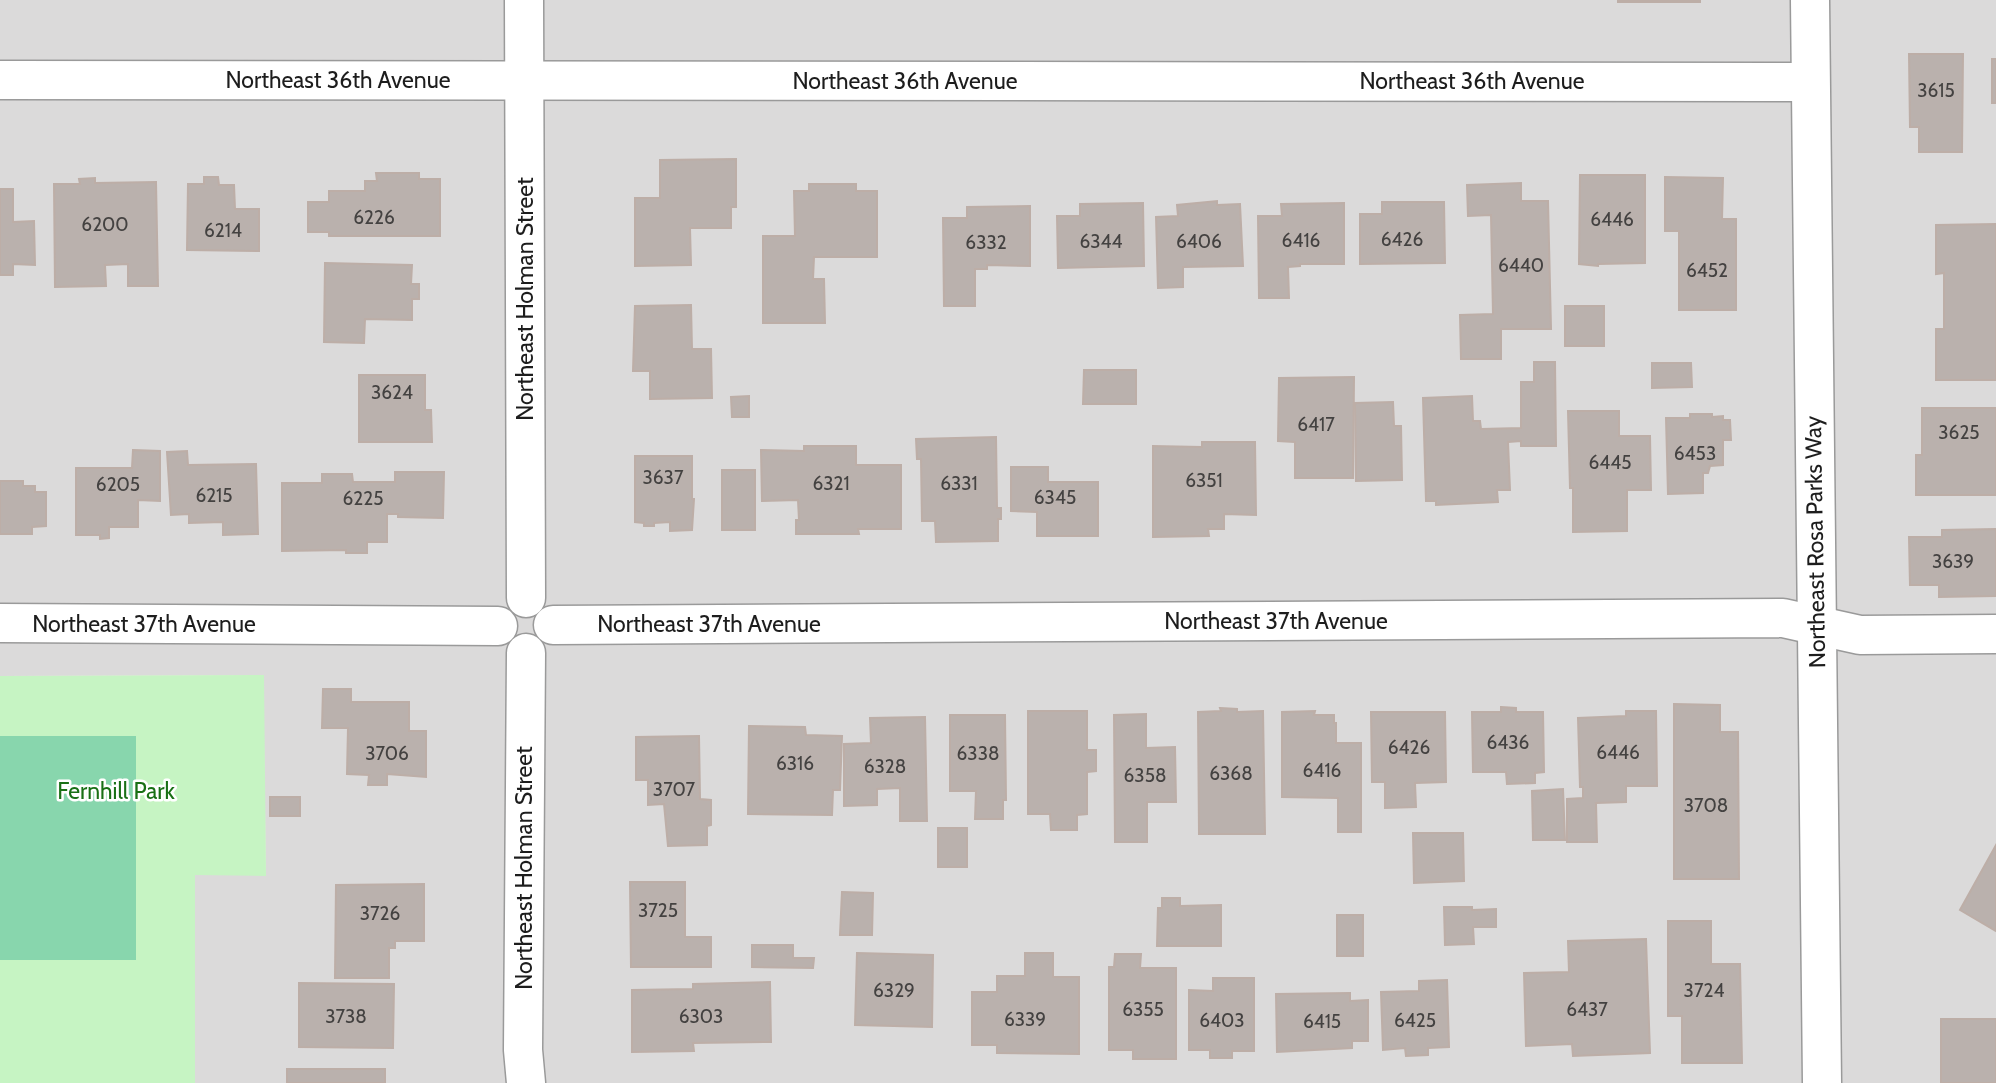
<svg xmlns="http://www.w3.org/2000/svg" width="1996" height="1083" font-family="Cabin,sans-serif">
<rect width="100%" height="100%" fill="#ede8e3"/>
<polygon fill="#dbdada" points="0,0 1996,0 1996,1083 195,1083 195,874 266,875 263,675 0,676"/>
<polygon fill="#c6f4c3" points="264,675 266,876 195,875 195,1083 0,1083 0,676"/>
<rect fill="#88d6ad" x="0" y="736" width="136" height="224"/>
<g fill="#bab1ad" stroke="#bdaea7" stroke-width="2">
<rect x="1618" y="0" width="82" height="2"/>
<polygon points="1909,54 1963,54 1962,152 1919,152 1919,127 1910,127"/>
<rect x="1992" y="59" width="4" height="44"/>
<polygon points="736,159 736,207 731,207 731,228 690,228 691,265 635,266 635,198 660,198 660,160"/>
<polygon points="376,173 419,173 419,179 440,179 440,236 329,236 329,232 308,232 308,202 329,202 329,191 365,191 365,181 377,181"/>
<polygon points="1580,175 1645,175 1645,263 1598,264 1598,266 1579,264"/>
<polygon points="204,177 218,177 219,185 234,185 235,209 259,209 259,251 187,250 188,184 204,184"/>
<polygon points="1665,177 1723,178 1722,219 1736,219 1736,310 1679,310 1679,231 1665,231"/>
<polygon points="95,178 95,183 156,182 158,286 128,286 128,264 105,265 106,286 55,287 54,184 80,184 79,179"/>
<polygon points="1521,183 1521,201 1548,201 1551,329 1501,329 1501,359 1461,359 1460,315 1493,314 1491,215 1468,216 1467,185"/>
<polygon points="809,184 856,184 856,191 877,191 877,257 814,257 813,279 824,279 825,323 763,323 763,236 795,236 794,191 809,191"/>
<polygon points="0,189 13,189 13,222 34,221 35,265 13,264 13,275 0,275"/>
<polygon points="1217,201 1217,205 1240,204 1243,266 1183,267 1183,287 1158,288 1156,217 1178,216 1177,205"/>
<polygon points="1382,202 1444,202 1445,263 1360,264 1360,214 1382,214"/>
<polygon points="1143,203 1144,266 1058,268 1057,216 1080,216 1080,204"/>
<polygon points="1344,203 1344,264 1300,264 1300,266 1288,267 1289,298 1259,298 1258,216 1282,216 1281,204"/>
<polygon points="1030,206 1030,266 987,265 987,269 975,269 975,306 944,306 943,218 967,218 967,207"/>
<polygon points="1996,224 1996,380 1936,380 1936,329 1944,329 1944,273 1936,274 1936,225"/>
<polygon points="325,263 412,265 411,284 419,284 419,299 412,299 412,320 365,319 364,343 324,342"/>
<polygon points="691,305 692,349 711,349 712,398 650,399 650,371 633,371 635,306"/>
<rect x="1565" y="306" width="39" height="40"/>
<polygon points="1534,362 1555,362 1556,446 1521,446 1521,441 1508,442 1510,490 1497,490 1498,502 1436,505 1436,501 1426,501 1423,398 1472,396 1473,421 1480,421 1481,429 1521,428 1521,382 1534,382"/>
<polygon points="1652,363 1691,363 1692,387 1652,388"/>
<polygon points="1084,370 1136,370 1136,404 1083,404"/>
<polygon points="359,375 425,375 425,410 431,410 432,442 359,442"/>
<polygon points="1354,377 1353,478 1295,478 1295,442 1278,441 1279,378"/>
<polygon points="749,396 749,417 732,417 731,397"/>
<polygon points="1393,402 1394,426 1401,426 1402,480 1356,481 1355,403"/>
<polygon points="1922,408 1996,408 1996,495 1916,495 1916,455 1922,455"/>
<polygon points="1568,411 1619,411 1619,436 1650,436 1651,490 1627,490 1627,531 1573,532 1573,488 1570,488"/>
<polygon points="1690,414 1712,414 1712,417 1723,416 1723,420 1730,420 1731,440 1723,440 1723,465 1710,466 1708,473 1703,473 1703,493 1668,494 1666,418 1690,418"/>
<polygon points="996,437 997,508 1001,508 1001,519 998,519 998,541 936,542 935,521 922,521 921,459 917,459 916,439"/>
<polygon points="1202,442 1255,442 1256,515 1224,514 1224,529 1208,529 1209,536 1153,537 1153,446 1202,447"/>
<polygon points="804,446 856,446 856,465 901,465 901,529 858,529 859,534 796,534 796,520 799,520 798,500 762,501 761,450 804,451"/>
<polygon points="133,450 160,451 160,501 138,500 138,527 109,527 109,538 100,539 100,535 76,535 76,468 132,468"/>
<polygon points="187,451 188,465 256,464 258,534 223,535 223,522 189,523 189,514 171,515 167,452"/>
<polygon points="635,456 692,456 692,499 694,499 692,530 670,531 670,522 654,523 654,526 644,526 644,523 635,522"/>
<polygon points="1011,467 1048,467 1048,482 1098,482 1098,536 1037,536 1037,512 1011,511"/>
<rect x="722" y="470" width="33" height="60"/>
<polygon points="395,472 444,472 443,518 398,517 398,514 387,514 387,542 367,542 367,553 346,553 346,550 282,551 282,483 322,483 322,474 352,474 353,482 395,482"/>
<polygon points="0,481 23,481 23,486 35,486 35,492 46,492 46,526 32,527 32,534 0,534"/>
<polygon points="1996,529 1996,596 1939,597 1939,585 1910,585 1909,537 1942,537 1942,530"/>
<polygon points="323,689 351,689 351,702 409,702 409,731 426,731 426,777 387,774 387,785 368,785 369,775 347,774 348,728 322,728"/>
<polygon points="1674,704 1720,705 1720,732 1738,732 1739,879 1674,879"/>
<polygon points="1501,707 1516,708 1516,712 1543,712 1544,772 1535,773 1535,783 1507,784 1506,772 1473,772 1472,712 1501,712"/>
<polygon points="1220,708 1237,709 1237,712 1263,711 1265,834 1199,834 1198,712 1221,711"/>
<polygon points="1028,711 1087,711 1087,750 1096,750 1096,771 1087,772 1087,814 1077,815 1077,830 1051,830 1050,814 1028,814"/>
<polygon points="1315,711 1314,715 1334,715 1334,723 1336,723 1336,743 1361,743 1361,832 1338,832 1338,798 1282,797 1282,712"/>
<polygon points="1626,711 1656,711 1657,786 1626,786 1626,802 1596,803 1597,842 1567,842 1567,799 1583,798 1583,787 1580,787 1578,718 1626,716"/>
<polygon points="1371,712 1445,712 1446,782 1415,783 1416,807 1385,808 1385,782 1372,782"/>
<polygon points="1146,714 1146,748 1175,747 1176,802 1147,802 1147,842 1115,842 1114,715"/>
<polygon points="950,715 1005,715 1006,800 1003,800 1003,819 975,819 976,791 950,791"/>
<polygon points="925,717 927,821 900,821 900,788 877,789 877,805 844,806 844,744 871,743 870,718"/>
<polygon points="749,726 805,727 806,735 842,736 840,790 833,790 832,815 748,814"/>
<polygon points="699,736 700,799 711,800 711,825 707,826 707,845 668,846 664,804 648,805 648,780 636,780 636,737"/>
<polygon points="1563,789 1565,840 1533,840 1532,791"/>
<rect x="270" y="797" width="30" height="19"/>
<rect x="938" y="828" width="29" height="39"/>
<polygon points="1413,833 1463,833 1464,881 1414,883"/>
<polygon points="1996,845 1996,931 1960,910"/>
<polygon points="630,882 685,882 685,937 711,937 711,967 631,967"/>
<polygon points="424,884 424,941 395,941 395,948 389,948 389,978 335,978 336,885"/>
<polygon points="842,892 873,893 872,935 840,935"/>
<polygon points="1162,898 1180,898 1180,906 1221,905 1221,946 1157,946 1158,908 1162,908"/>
<polygon points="1444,907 1472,907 1472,910 1496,909 1496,927 1473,927 1474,944 1445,945"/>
<rect x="1337" y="915" width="26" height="41"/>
<polygon points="1668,921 1711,921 1711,964 1740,964 1742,1063 1682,1063 1682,1016 1668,1016"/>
<polygon points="1646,939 1650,1053 1573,1056 1572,1044 1526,1046 1524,973 1569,972 1568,941"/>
<polygon points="752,945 793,945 793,958 814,958 813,968 752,967"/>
<polygon points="857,953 933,955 932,1027 855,1025"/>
<polygon points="1025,953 1053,953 1053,977 1079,977 1079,1054 997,1053 997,1045 972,1045 972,992 997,992 997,976 1025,976"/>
<polygon points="1115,954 1141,954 1140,968 1176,968 1176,1059 1133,1059 1133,1050 1109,1050 1109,967 1114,967"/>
<polygon points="1213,978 1254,978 1254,1051 1232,1051 1232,1058 1210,1058 1210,1050 1189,1050 1189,990 1213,991"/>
<polygon points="1447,980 1449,1047 1428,1048 1428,1055 1406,1056 1405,1048 1383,1050 1381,992 1419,991 1419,981"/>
<polygon points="770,982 771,1042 693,1043 694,1051 632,1052 632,990 693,989 693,984"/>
<polygon points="299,983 394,984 393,1048 299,1047"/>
<polygon points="1350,993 1350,1001 1368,1000 1368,1041 1352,1041 1352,1048 1277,1052 1276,994"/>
<rect x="1941" y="1019" width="55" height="64"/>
<rect x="287" y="1069" width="98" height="14"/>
</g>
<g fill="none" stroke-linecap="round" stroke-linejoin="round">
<defs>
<g id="minor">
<polyline points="524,0 526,598"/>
<polyline points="1810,0 1822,1083"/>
<polyline points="0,80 1810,82"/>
<polyline points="0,623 498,626"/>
<polyline points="553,625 1783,618 1860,635 1996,634"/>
<polyline points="526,653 523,1050 526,1083"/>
</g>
</defs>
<use href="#minor" stroke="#9a9a9a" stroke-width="41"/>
<use href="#minor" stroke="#fff" stroke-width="38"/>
</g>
<g text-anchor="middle" stroke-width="5" stroke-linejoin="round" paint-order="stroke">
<g font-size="19" fill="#444241">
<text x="1936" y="97">3615</text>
<text x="374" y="224">6226</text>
<text x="1612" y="226">6446</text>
<text x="105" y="231">6200</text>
<text x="223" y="237">6214</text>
<text x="1402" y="246">6426</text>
<text x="1301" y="247">6416</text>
<text x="1101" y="248">6344</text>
<text x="1199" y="248">6406</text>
<text x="986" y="249">6332</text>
<text x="1521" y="272">6440</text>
<text x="1707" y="277">6452</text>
<text x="392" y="399">3624</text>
<text x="1316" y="431">6417</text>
<text x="1959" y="439">3625</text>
<text x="1695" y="460">6453</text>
<text x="1610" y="469">6445</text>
<text x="663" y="484">3637</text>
<text x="1204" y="487">6351</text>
<text x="831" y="490">6321</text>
<text x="959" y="490">6331</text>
<text x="118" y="491">6205</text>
<text x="214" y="502">6215</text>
<text x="1055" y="504">6345</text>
<text x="363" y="505">6225</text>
<text x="1953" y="568">3639</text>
<text x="1508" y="749">6436</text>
<text x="1409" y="754">6426</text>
<text x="1618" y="759">6446</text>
<text x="387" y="760">3706</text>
<text x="978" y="760">6338</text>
<text x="795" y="770">6316</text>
<text x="885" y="773">6328</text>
<text x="1322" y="777">6416</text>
<text x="1231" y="780">6368</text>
<text x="1145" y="782">6358</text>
<text x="674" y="796">3707</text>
<text x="1706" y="812">3708</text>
<text x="658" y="917">3725</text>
<text x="380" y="920">3726</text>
<text x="894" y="997">6329</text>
<text x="1704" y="997">3724</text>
<text x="1143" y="1016">6355</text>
<text x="1587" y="1016">6437</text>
<text x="346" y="1023">3738</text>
<text x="701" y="1023">6303</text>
<text x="1025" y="1026">6339</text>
<text x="1222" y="1027">6403</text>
<text x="1415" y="1027">6425</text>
<text x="1322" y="1028">6415</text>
</g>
<g font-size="23" fill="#1d1d1d" stroke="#fff">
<text x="338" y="88">Northeast 36th Avenue</text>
<text x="905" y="89">Northeast 36th Avenue</text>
<text x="1472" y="89">Northeast 36th Avenue</text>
<text transform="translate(525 299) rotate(-90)" y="8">Northeast Holman Street</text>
<text transform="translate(1815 542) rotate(-91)" y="8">Northeast Rosa Parks Way</text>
<text x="1276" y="629">Northeast 37th Avenue</text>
<text x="144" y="632">Northeast 37th Avenue</text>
<text x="709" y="632">Northeast 37th Avenue</text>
<text transform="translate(524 868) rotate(-90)" y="8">Northeast Holman Street</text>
</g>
<g font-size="23" fill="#197015" stroke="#fff">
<text x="116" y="799">Fernhill Park</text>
</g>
</g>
</svg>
